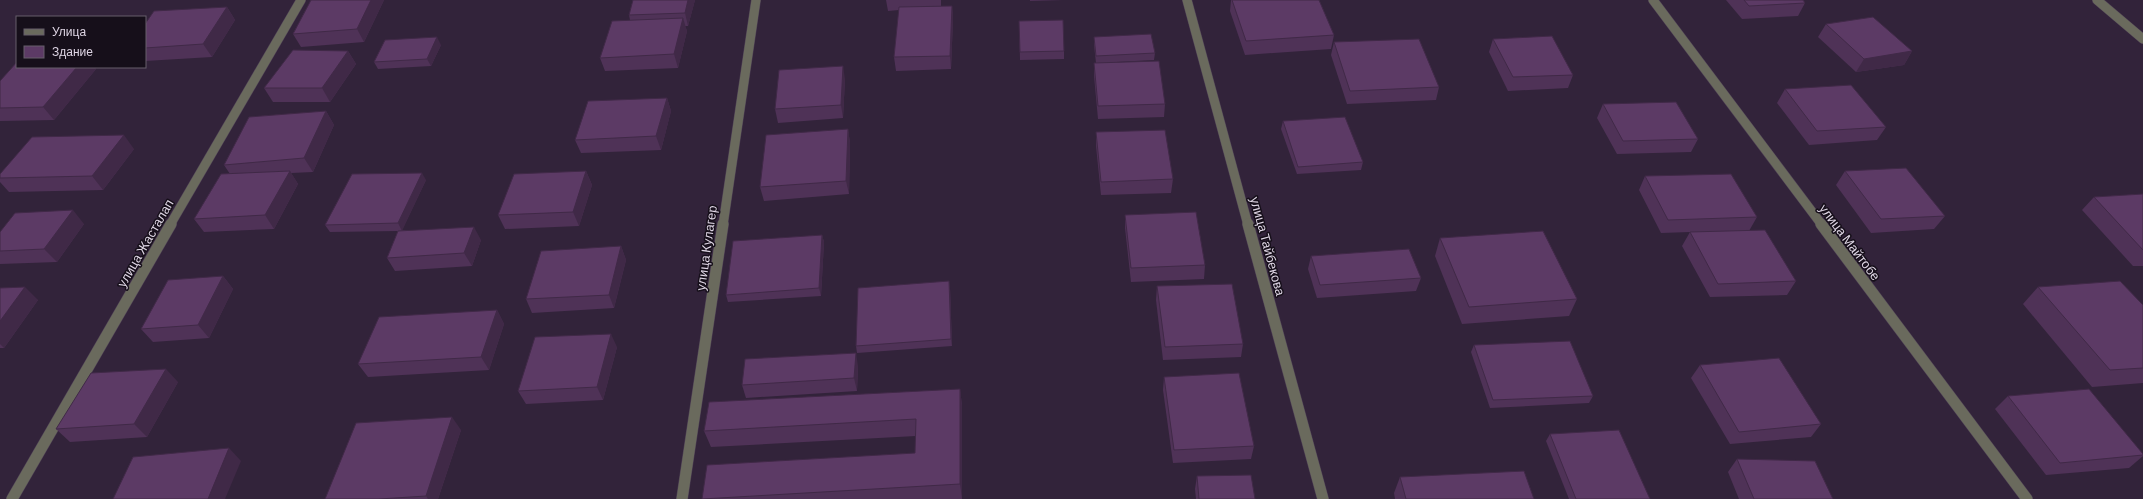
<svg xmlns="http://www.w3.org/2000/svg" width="2143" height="499" font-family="Barlow,sans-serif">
<rect width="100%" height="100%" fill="#32233a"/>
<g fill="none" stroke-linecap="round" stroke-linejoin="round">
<defs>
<g id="minor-far1">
<polyline points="1187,0 1248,225"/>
<polyline points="1653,0 1822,225"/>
<polyline points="2097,0 2143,39"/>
<polyline points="170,225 301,0"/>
<polyline points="723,225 756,0"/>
</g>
<g id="minor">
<polyline points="1248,224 1323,499"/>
<polyline points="1821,224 2027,499"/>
<polyline points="12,499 171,224"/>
<polyline points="682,499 723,224"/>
</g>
</defs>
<use href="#minor-far1" stroke="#4e4055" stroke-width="10"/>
<use href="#minor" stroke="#4e4055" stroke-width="12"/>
<use href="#minor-far1" stroke="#6a6a5d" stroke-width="9"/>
<use href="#minor" stroke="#6a6a5d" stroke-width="11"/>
</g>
<g fill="#4f3257">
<polygon points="311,0 384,0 364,42 301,47 293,34"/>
<polygon points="633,0 695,0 688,26 685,26 687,31 678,68 605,71 600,58 630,20 629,15"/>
<polygon points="886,0 941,0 941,6 952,6 953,19 951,69 896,71 894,57 899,10 888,11"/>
<polygon points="1030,0 1063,0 1030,1"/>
<polygon points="1231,0 1319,0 1334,35 1331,49 1245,55 1230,11"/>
<polygon points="1726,0 1803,0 1805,3 1798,16 1742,19"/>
<polygon points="227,7 235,20 212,57 145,61 145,24"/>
<polygon points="1019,21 1064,51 1064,59 1020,60"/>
<polygon points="1826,24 1912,51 1904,65 1856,72 1818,37"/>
<polygon points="1094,37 1155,53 1154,60 1117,62 1165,104 1164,117 1098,119 1094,76 1094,63 1096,63 1094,45"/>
<polygon points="1493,39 1573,75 1568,88 1508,91 1489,52"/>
<polygon points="1334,42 1439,87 1436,100 1347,104 1331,55"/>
<polygon points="441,45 431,66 378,69 374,62"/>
<polygon points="348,51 356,64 330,102 273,102 264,88"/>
<polygon points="96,69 54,120 0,121 0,81"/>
<polygon points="845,79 843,118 778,123 775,109"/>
<polygon points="1785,89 1886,127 1877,140 1809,145 1777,103"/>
<polygon points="667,98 671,111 661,150 581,153 575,140"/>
<polygon points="1603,104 1698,139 1691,152 1617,154 1597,118"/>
<polygon points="326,111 334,125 313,172 291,173 298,184 274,229 204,232 194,219 230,174 224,165"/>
<polygon points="1283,121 1363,162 1361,170 1297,174 1281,129"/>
<polygon points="848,129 850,143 849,194 764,201 760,187"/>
<polygon points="1096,132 1173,179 1171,193 1101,195 1096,146"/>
<polygon points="134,149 103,190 9,192 0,182 0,174"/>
<polygon points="586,171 592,185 579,226 505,229 498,215"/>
<polygon points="1845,171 1945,216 1934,229 1871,233 1836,185"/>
<polygon points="1645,176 1757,217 1749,231 1796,281 1787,295 1710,297 1682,246 1690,232 1661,233 1639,190"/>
<polygon points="426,180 402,230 481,240 472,266 395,271 387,258 398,231 330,232 325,225"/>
<polygon points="2143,194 2143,266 2133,266 2082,210 2094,197"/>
<polygon points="1125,215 1205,265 1204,279 1131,282 1125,228"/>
<polygon points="84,224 57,262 0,264 0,232"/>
<polygon points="822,235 824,242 821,296 728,302 726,295"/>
<polygon points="1440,238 1577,299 1569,316 1462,324 1435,256"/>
<polygon points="621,246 626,260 614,308 532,313 526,299"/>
<polygon points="1311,256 1421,278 1416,291 1317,298 1308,269"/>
<polygon points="223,276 233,289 209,338 153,342 141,329"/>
<polygon points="1157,286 1243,344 1241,357 1163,360 1156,300"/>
<polygon points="2038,287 2143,305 2143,383 2092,387 2023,304"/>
<polygon points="0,288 38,300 4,348 0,348"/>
<polygon points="950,288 952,346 857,353 856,346"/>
<polygon points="497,310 504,324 489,370 368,377 358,364"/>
<polygon points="1474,345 1593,396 1589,403 1490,408 1471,352"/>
<polygon points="617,347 603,400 526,404 518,391"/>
<polygon points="1700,365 1821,424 1811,437 1730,444 1691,378"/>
<polygon points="858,366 857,391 746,398 742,385"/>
<polygon points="1164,377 1254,446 1251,459 1173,463 1163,390"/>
<polygon points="178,382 147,437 70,442 56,429"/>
<polygon points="960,389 962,406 962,499 702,499 915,453 916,436 711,447 704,431"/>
<polygon points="2008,396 2143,454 2143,456 2129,468 2046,475 1995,409"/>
<polygon points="461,430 438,499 325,499"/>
<polygon points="1550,434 1650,499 1569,499 1546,441"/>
<polygon points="1737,459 1833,499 1739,499 1728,472"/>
<polygon points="1197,476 1255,499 1196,499 1195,489"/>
<polygon points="1400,477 1534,499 1395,499 1394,493"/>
</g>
<g fill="#402947">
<polygon points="371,0 384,0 364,42 357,29"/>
<polygon points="688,0 695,0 688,26 685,13"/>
<polygon points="952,6 953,19 951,69 950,56"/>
<polygon points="227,7 235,20 212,57 203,44"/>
<polygon points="683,18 687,31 678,68 674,54"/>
<polygon points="437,37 441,45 431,66 427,59"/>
<polygon points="348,51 356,64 330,102 322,88"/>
<polygon points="1912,51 1904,65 1856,72 1864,59"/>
<polygon points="843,66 845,79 843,118 841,105"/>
<polygon points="77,67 95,67 96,69 54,120 43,107"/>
<polygon points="667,98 671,111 661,150 656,136"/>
<polygon points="326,111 334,125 313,172 304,158"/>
<polygon points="848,129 850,143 849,194 846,181"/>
<polygon points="124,135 134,149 103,190 92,176"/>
<polygon points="290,171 298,184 274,229 265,215"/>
<polygon points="586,171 592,185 579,226 573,212"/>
<polygon points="422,173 426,180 402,231 398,223"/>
<polygon points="73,210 84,224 57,262 44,249"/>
<polygon points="474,227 481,240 472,266 464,253"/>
<polygon points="822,235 824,242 821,296 819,288"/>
<polygon points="621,246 626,260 614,308 609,295"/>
<polygon points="223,276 233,289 209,338 198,325"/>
<polygon points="949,281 950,288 952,346 951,339"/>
<polygon points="25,287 38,300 4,348 0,344 0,321"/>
<polygon points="497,310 504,324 489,370 481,357"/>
<polygon points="611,334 617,347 603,400 597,387"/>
<polygon points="856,353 858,366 857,391 854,378"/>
<polygon points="166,369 178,382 147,437 134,424"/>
<polygon points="960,389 962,406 962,499 960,484"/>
<polygon points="452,417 461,430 438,499 428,499 426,496"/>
<polygon points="229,448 241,461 225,499 208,499"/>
</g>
<g fill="#5c3a65" stroke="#402947">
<polygon points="311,0 371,0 357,29 293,34"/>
<polygon points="633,0 688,0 685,13 629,15"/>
<polygon points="1232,0 1319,0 1334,35 1246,41"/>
<polygon points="1744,0 1803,0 1805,3 1749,6"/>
<polygon points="952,6 950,56 894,57 899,7"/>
<polygon points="227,7 203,44 145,48 145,24 154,11"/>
<polygon points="1873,17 1912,51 1864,59 1826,24"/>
<polygon points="683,18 674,54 600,58 612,21"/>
<polygon points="1063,20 1064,51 1020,52 1019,21"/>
<polygon points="1151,34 1155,53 1096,56 1094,37"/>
<polygon points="1552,36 1573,75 1513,77 1493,39"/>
<polygon points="437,37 427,59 374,62 385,40"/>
<polygon points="1419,39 1439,87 1350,91 1334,42"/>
<polygon points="293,50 348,51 322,88 264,88"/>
<polygon points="1159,61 1165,104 1098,106 1094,63"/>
<polygon points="17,62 17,67 77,67 43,107 0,108 0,81"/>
<polygon points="843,66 841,105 775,109 779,70"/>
<polygon points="1851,85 1886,127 1817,131 1785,89"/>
<polygon points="667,98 656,136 575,140 588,101"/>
<polygon points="1676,102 1698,139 1623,141 1603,104"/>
<polygon points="326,111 304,158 224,165 249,117"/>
<polygon points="1345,117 1363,162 1298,167 1283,121"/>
<polygon points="848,129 846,181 760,187 766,135"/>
<polygon points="1165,130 1173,179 1101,182 1096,132"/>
<polygon points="124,135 92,176 0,178 0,174 32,137"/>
<polygon points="1906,168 1945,216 1881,219 1845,171"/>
<polygon points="290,171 265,215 194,219 221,174"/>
<polygon points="586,171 573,212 498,215 514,174"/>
<polygon points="422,173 398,223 325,225 352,174"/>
<polygon points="1731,174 1757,217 1668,220 1645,176"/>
<polygon points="2143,194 2143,250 2094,197"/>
<polygon points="73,210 44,249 0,251 0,232 15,213"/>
<polygon points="1196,212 1205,265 1131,268 1125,215"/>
<polygon points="474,227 464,253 387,258 398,231"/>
<polygon points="1765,230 1796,281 1718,284 1690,232"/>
<polygon points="1543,231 1577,299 1469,307 1440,238"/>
<polygon points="822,235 819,288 726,295 733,241"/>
<polygon points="621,246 609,295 526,299 541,251"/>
<polygon points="1409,249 1421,278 1320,285 1311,256"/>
<polygon points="223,276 198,325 141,329 168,280"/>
<polygon points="949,281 951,339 856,346 858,288"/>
<polygon points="2120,281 2143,305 2143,368 2110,370 2038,287"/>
<polygon points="1232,284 1243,344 1165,347 1157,286"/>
<polygon points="25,287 0,321 0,288"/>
<polygon points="497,310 481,357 358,364 379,317"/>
<polygon points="611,334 597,387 518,391 535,337"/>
<polygon points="1570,341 1593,396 1493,400 1474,345"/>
<polygon points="856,353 854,378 742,385 745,359"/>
<polygon points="1779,358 1821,424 1739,432 1700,365"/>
<polygon points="166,369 134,424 56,429 91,373"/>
<polygon points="1239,373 1254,446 1174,450 1164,377"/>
<polygon points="960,389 960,484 702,499 707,465 915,453 916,419 704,431 709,402"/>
<polygon points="2089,389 2143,454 2143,455 2060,463 2008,396"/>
<polygon points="452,417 426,496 379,499 325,499 356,423"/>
<polygon points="1619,430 1650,499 1576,499 1550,434"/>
<polygon points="229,448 208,499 113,499 133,457"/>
<polygon points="1737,459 1815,461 1833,499 1754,499"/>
<polygon points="1524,471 1534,499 1406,499 1400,477"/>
<polygon points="1251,475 1255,499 1199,499 1197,476"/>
</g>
<g text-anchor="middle" stroke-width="3" stroke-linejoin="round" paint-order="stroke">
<g font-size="13" fill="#dfd6e5" stroke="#160f1a">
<text transform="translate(1850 242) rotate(53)" y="5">улица Майтобе</text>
<text transform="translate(145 243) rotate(-60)" y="5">улица Жасталап</text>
<text transform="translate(1268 246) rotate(75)" y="5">улица Тайбекова</text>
<text transform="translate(706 248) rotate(-82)" y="5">улица Кулагер</text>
</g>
</g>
<rect x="16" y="16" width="130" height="52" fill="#160f1a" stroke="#665f6b"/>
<rect x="24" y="29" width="20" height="6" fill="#6a6a5d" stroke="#665f6b"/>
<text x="52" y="36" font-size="12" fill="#dfd6e5">Улица</text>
<rect x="24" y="46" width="20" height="12" fill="#5c3a65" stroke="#665f6b"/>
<text x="52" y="56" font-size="12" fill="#dfd6e5">Здание</text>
</svg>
